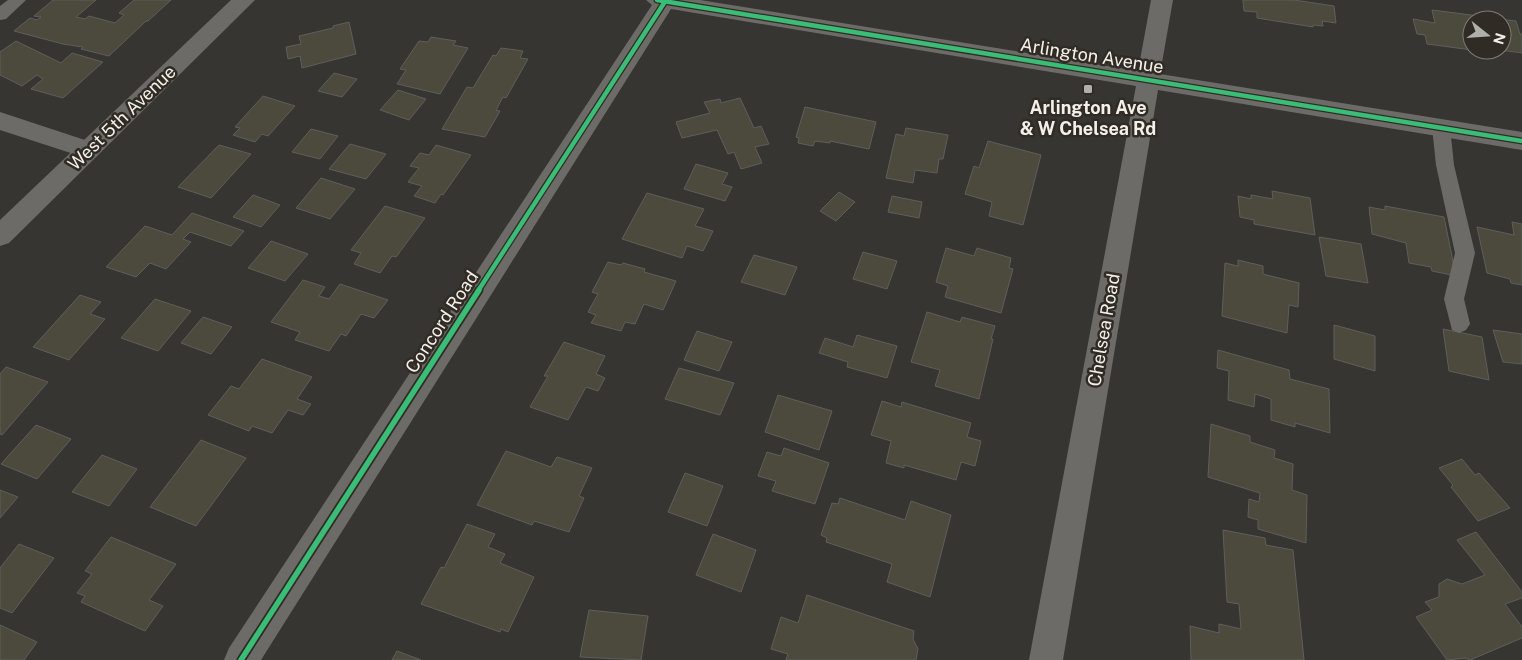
<svg xmlns="http://www.w3.org/2000/svg" width="1522" height="660" font-family="'Public Sans',sans-serif">
<rect width="100%" height="100%" fill="#373532"/>
<g fill="#4c4a3c" stroke="#5f5e5c">
<polygon points="53,0 96,0 76,17 85,19 89,16 115,23 124,15 119,13 134,0 171,0 148,21 146,21 109,56 81,49 83,47 63,44 14,31 30,18 37,20 41,17 34,16"/>
<polygon points="1243,0 1294,0 1334,6 1336,23 1322,21 1323,26 1313,25 1313,27 1257,18 1257,12 1244,11"/>
<polygon points="1432,10 1479,16 1480,20 1472,20 1472,50 1427,44 1425,35 1417,34 1413,19 1435,23"/>
<polygon points="1498,19 1516,21 1520,34 1522,34 1522,53 1501,50 1502,20"/>
<polygon points="349,22 356,54 302,68 300,56 288,59 286,47 301,44 299,36 333,28 333,26"/>
<polygon points="431,37 456,41 453,45 468,48 440,94 397,84 406,70 400,69 419,41 428,42"/>
<polygon points="16,41 61,63 72,53 103,62 63,98 31,89 43,79 37,75 22,86 0,75 0,52"/>
<polygon points="501,48 523,51 520,58 528,59 506,98 503,97 496,110 500,111 485,137 442,129 467,87 473,88 493,55 496,56"/>
<polygon points="334,73 357,79 342,97 318,91"/>
<polygon points="398,90 426,99 409,120 380,110"/>
<polygon points="263,96 295,106 268,136 262,134 255,142 233,135 240,128 235,127"/>
<polygon points="740,98 754,128 761,126 769,144 755,147 762,163 741,169 734,152 728,154 717,130 682,138 676,122 710,113 704,102 720,99 721,103"/>
<polygon points="805,107 876,122 869,149 830,141 830,143 815,141 813,146 798,143 799,138 796,137"/>
<polygon points="906,128 948,135 943,159 939,159 937,173 915,170 913,183 886,178 896,134 904,136"/>
<polygon points="311,129 338,136 320,159 292,152"/>
<polygon points="988,141 1041,155 1023,225 989,216 992,202 965,194 974,166 979,168"/>
<polygon points="350,144 386,154 366,179 329,169"/>
<polygon points="219,145 251,154 211,198 178,187"/>
<polygon points="436,145 471,155 443,195 441,194 435,203 414,196 422,186 408,182 419,168 410,166 420,153 429,155"/>
<polygon points="696,164 728,173 722,184 732,187 725,201 684,189"/>
<polygon points="321,178 355,189 330,219 296,208"/>
<polygon points="1272,191 1310,198 1315,235 1254,224 1254,220 1240,217 1238,196 1251,199 1251,195 1273,199"/>
<polygon points="839,192 855,202 836,221 820,211"/>
<polygon points="647,193 704,209 695,226 713,231 703,251 687,246 682,258 622,239"/>
<polygon points="253,195 280,205 261,227 233,217"/>
<polygon points="892,196 922,202 919,218 888,212"/>
<polygon points="385,206 425,218 396,257 392,256 380,273 354,264 361,253 351,250"/>
<polygon points="1385,206 1444,217 1456,276 1432,271 1431,267 1409,263 1406,243 1372,234 1369,207 1385,210"/>
<polygon points="192,213 244,231 231,246 190,232 183,239 191,242 166,269 150,263 136,277 106,267 145,226 172,235"/>
<polygon points="1512,222 1522,224 1522,285 1511,283 1510,279 1487,273 1477,227 1514,235"/>
<polygon points="1319,237 1361,244 1368,283 1326,276"/>
<polygon points="271,241 308,254 285,281 248,268"/>
<polygon points="946,248 974,256 977,248 1011,258 1009,268 1013,269 1001,313 945,297 948,286 936,282"/>
<polygon points="863,252 897,261 887,289 853,279"/>
<polygon points="754,255 797,267 785,295 741,282"/>
<polygon points="1238,260 1263,266 1263,274 1299,283 1298,307 1289,305 1287,333 1222,316 1225,263 1238,266"/>
<polygon points="608,262 621,265 623,263 645,269 644,272 676,281 663,310 644,304 635,324 625,322 621,331 591,323 596,315 588,312 598,294 592,292"/>
<polygon points="303,280 325,287 319,296 329,299 340,284 388,300 374,318 361,314 346,336 341,334 329,351 295,340 300,332 271,322"/>
<polygon points="80,295 101,302 90,314 105,319 69,360 33,347"/>
<polygon points="155,299 191,311 158,351 121,338"/>
<polygon points="927,312 960,322 962,317 995,326 991,339 993,339 979,399 935,386 940,370 911,362"/>
<polygon points="203,317 232,327 211,354 181,343"/>
<polygon points="1334,325 1375,336 1375,371 1334,359"/>
<polygon points="1443,329 1482,337 1489,380 1449,371"/>
<polygon points="1493,330 1522,334 1522,364 1503,362"/>
<polygon points="697,331 732,342 719,371 684,360"/>
<polygon points="857,335 897,346 887,378 847,367 848,362 819,353 825,338 853,347"/>
<polygon points="564,342 605,356 596,374 605,378 598,391 586,387 568,420 530,407 548,376 544,376"/>
<polygon points="1218,350 1289,370 1290,379 1329,389 1330,433 1295,423 1295,427 1271,420 1271,399 1255,394 1254,407 1228,400 1229,371 1217,368"/>
<polygon points="262,359 312,377 297,399 311,404 303,415 288,410 272,433 252,426 249,431 208,415 231,386 239,389"/>
<polygon points="6,367 48,382 2,435 0,434 0,374"/>
<polygon points="679,368 734,383 720,415 665,399"/>
<polygon points="778,395 832,411 819,450 765,432"/>
<polygon points="882,401 901,407 902,402 971,423 967,437 981,441 975,466 961,462 956,480 904,465 904,468 886,463 891,441 871,435"/>
<polygon points="1211,424 1250,436 1250,442 1275,450 1274,458 1293,464 1292,490 1307,495 1306,543 1258,529 1258,520 1248,517 1249,499 1259,502 1260,493 1208,477"/>
<polygon points="36,425 71,439 37,479 1,464"/>
<polygon points="201,440 246,458 196,526 150,507"/>
<polygon points="784,448 829,463 815,504 772,491 776,481 758,476 767,452 781,456"/>
<polygon points="506,451 551,467 557,457 592,468 579,496 584,498 569,532 534,521 532,525 477,505"/>
<polygon points="102,455 137,469 109,506 72,492"/>
<polygon points="1462,459 1475,475 1479,473 1510,508 1478,521 1451,487 1453,485 1439,468"/>
<polygon points="685,473 723,486 707,526 668,512"/>
<polygon points="0,490 18,497 0,518"/>
<polygon points="840,498 905,520 911,501 951,515 930,597 887,582 892,564 826,542 827,538 821,535 832,503 838,504"/>
<polygon points="467,524 495,534 488,547 505,554 500,563 534,577 508,632 501,629 500,632 421,604 441,567 444,568"/>
<polygon points="1223,530 1265,538 1266,545 1293,550 1304,660 1191,660 1190,626 1219,633 1219,624 1241,629 1239,604 1227,602"/>
<polygon points="1476,532 1522,592 1522,598 1505,604 1522,627 1522,638 1470,660 1465,658 1447,660 1416,617 1432,610 1425,602 1439,597 1439,584 1447,579 1462,584 1485,575 1457,540"/>
<polygon points="713,534 756,550 741,592 696,575"/>
<polygon points="111,537 176,564 149,600 163,606 145,631 81,602 85,596 77,593 92,574 85,571"/>
<polygon points="19,544 54,558 12,613 0,608 0,568"/>
<polygon points="807,595 914,631 913,639 918,649 916,660 786,660 788,654 771,649 781,617 798,623"/>
<polygon points="589,610 648,616 641,660 580,657"/>
<polygon points="0,625 37,642 24,660 0,660"/>
<polygon points="397,651 421,660 392,660"/>
</g>
<g fill="none" stroke-linecap="round" stroke-linejoin="round">
<g fill="#6d6b68" fill-rule="evenodd">
<polygon points="8,0 26,0 6,19 0,20 0,6"/>
<polygon points="1441,120 1447,122 1450,127 1454,165 1475,253 1464,299 1470,324 1466,330 1459,333 1452,330 1444,299 1455,253 1436,165 1432,127 1435,122"/>
</g>
<g fill="#6d6b68" fill-rule="evenodd">
<polygon points="646,0 700,0 1138,71 1151,0 1173,0 1160,74 1522,132 1522,150 1158,90 1063,660 1029,660 1136,86 671,9 261,660 224,660 229,648 652,5"/>
<polygon points="0,112 97,144 101,150 97,156 89,159 0,130"/>
</g>
<polygon fill="#6d6b68" fill-rule="evenodd" points="231,0 255,0 9,243 0,246 0,220"/>
<defs>
<g id="cycleway-far1">
<polyline points="657,0 1522,141"/>
<polyline points="478,291 666,0"/>
</g>
<polyline id="cycleway" points="241,660 479,290"/>
</defs>
<use href="#cycleway-far1" stroke="#302c25" stroke-width="7"/>
<use href="#cycleway" stroke="#302c25" stroke-width="9"/>
<use href="#cycleway-far1" stroke="#3abd76" stroke-width="4.5"/>
<use href="#cycleway" stroke="#3abd76" stroke-width="5.5"/>
</g>
<rect fill="#b1afab" stroke="#302c25" stroke-width="2" x="1083" y="84" width="10" height="10" rx="2.5"/>
<g text-anchor="middle" stroke-width="5" stroke-linejoin="round" paint-order="stroke">
<g font-size="18" fill="#f3f0ec" stroke="#302c25">
<text transform="translate(1092 56) rotate(9)" y="6">Arlington Avenue</text>
<text transform="translate(122 118) rotate(-44)" y="6">West 5th Avenue</text>
<text transform="translate(442 322) rotate(-57)" y="6">Concord Road</text>
<text transform="translate(1104 330) rotate(-80)" y="6">Chelsea Road</text>
</g>
<g font-size="18" font-weight="bold" fill="#f3f0ec" stroke="#302c25">
<text x="1088" y="114">Arlington Ave<tspan x="1088" dy="21">&amp; W Chelsea Rd</tspan></text>
</g>
</g>
<g transform="translate(1487 35) rotate(107)"><circle r="24" fill="#302c25" stroke="#7e7a75"/>
<path d="M0-4L9 19L0 12L-9 19Z" fill="#b1afab"/>
<text y="-8" font-size="14" font-weight="bold" text-anchor="middle" fill="#f3f0ec">N</text>
</g>
</svg>
